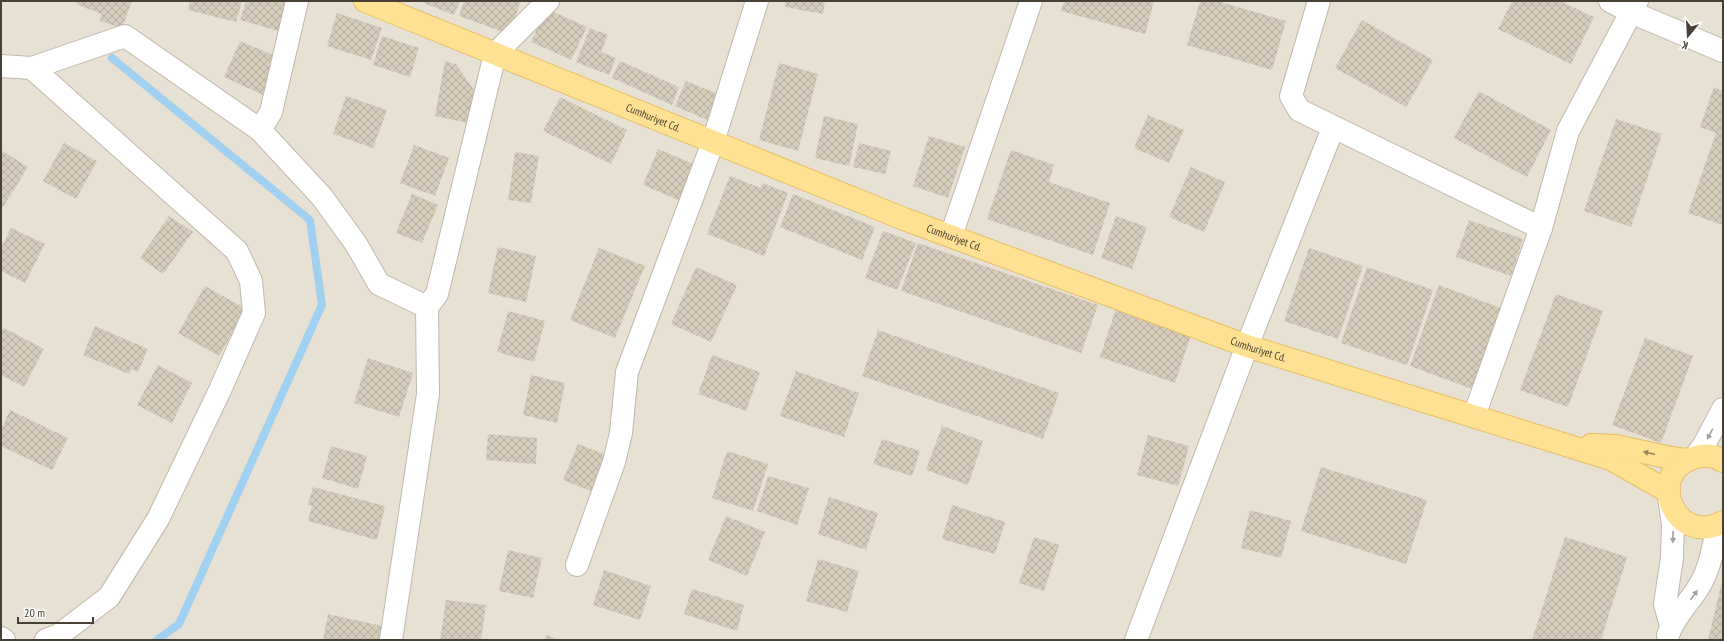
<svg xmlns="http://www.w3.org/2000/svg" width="1724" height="641" font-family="'PT Sans Narrow',sans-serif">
<defs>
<pattern id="building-cross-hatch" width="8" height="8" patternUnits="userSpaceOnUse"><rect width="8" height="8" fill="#d5cbbb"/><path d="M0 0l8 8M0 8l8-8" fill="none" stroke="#b8afa1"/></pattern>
</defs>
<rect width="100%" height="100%" fill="#f3efe6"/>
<rect fill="#e7e1d4" x="1" y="1" width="1722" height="639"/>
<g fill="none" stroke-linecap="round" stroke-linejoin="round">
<polyline stroke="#a1d0f1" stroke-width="8" points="112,58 310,220 322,305 179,624 157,640"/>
</g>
<g fill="url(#building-cross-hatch)">
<polygon points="76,1 132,1 122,28 100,21 102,14 78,5"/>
<polygon points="190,1 242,1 236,22 188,10"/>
<polygon points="246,1 291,1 281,32 240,20"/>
<polygon points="419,1 460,1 454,15"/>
<polygon points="464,1 521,1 509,34 459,16"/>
<polygon points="786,1 825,1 823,14 785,7"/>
<polygon points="1064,1 1154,1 1145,34 1061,11"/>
<polygon points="1200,1 1217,1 1286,21 1272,70 1187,45"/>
<polygon points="1512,1 1560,1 1594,17 1571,64 1498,29"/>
<polygon points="547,9 587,27 571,60 531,42"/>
<polygon points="337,13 382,28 371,60 327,46"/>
<polygon points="1362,20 1433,60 1406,107 1335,68"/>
<polygon points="590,28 608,35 601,52 616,58 609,75 576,62"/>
<polygon points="382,36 419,48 410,77 373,65"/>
<polygon points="240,41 280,58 263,95 224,77"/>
<polygon points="445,61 456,64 474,90 468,123 435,116"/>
<polygon points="620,61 679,87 672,105 612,78"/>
<polygon points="779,63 818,74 798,151 759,140"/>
<polygon points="686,81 725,97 714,123 675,106"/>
<polygon points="1714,87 1723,91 1723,225 1688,213 1716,133 1700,127"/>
<polygon points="1479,91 1551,130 1527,177 1454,138"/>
<polygon points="346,96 387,110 373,148 333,134"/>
<polygon points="560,97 627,130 611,164 543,131"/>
<polygon points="1148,115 1184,130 1169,163 1134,148"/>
<polygon points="824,116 858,124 849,166 815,158"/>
<polygon points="1616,119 1662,134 1631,227 1584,211"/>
<polygon points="929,136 965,147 948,198 913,186"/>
<polygon points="64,143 97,161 76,199 43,181"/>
<polygon points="859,143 891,151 885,174 853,167"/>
<polygon points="414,145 449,158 435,196 400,183"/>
<polygon points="658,149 696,165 681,201 643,185"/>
<polygon points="1,150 28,167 3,207 1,206"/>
<polygon points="1011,150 1054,165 1049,182 1110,203 1093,255 987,219"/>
<polygon points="515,152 539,156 531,203 508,200"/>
<polygon points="1191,167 1225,182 1204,232 1169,217"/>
<polygon points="730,176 761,188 763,183 788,193 764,256 707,234"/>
<polygon points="412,194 438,205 422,243 396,233"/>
<polygon points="793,194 875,227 862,260 780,227"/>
<polygon points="169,216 193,232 163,274 140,258"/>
<polygon points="1116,216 1147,227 1132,269 1101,258"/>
<polygon points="1469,220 1523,239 1511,276 1456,257"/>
<polygon points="11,228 45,244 25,283 1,271 1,248"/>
<polygon points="883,231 916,243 897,290 865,278"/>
<polygon points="918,243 1098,305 1081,353 901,291"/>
<polygon points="498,247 536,256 526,302 488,293"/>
<polygon points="599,248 645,266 615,338 570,320"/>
<polygon points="1309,248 1363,266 1338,339 1284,321"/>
<polygon points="696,267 737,285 711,342 671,324"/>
<polygon points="1367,267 1433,290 1407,365 1341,343"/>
<polygon points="1439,285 1501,308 1472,389 1410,366"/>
<polygon points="205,286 246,309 219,356 178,333"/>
<polygon points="1556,294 1603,311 1568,407 1520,390"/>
<polygon points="1116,309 1191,335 1175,383 1100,357"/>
<polygon points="508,311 545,321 534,362 497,352"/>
<polygon points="95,326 148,349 138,372 131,369 129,374 83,355"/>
<polygon points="4,328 44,349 24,387 1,375 1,332"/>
<polygon points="878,330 1059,393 1043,439 862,376"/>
<polygon points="1645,338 1693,356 1661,443 1612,425"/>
<polygon points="712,355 760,372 746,411 698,394"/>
<polygon points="368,358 413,373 399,417 354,403"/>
<polygon points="158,365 192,383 172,423 137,405"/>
<polygon points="796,371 859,393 844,437 780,416"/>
<polygon points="531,375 565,383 557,423 523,415"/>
<polygon points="10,410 68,438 52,470 1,446 1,430"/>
<polygon points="942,426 983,441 968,485 926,470"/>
<polygon points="488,434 537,438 536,464 486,460"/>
<polygon points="1148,435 1189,446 1178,486 1137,475"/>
<polygon points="882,439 920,451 912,476 873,464"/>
<polygon points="578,444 609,456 594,492 563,480"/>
<polygon points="331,446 367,456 358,489 322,478"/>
<polygon points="727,451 768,464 753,511 712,498"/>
<polygon points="1321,467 1427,500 1406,564 1301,531"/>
<polygon points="768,476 809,488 797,525 757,511"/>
<polygon points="313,487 385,506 377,540 308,521 312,506 308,505"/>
<polygon points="829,497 878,513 866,550 818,534"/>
<polygon points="952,505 1005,522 995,554 942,539"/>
<polygon points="1250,510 1291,521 1281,558 1241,548"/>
<polygon points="726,516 765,532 747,576 708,560"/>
<polygon points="1034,537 1059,545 1044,591 1019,583"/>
<polygon points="1565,537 1627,557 1601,640 1532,640"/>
<polygon points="508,550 542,558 533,598 499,591"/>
<polygon points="818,559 859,571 847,612 806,601"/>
<polygon points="604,570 651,586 640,620 593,605"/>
<polygon points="1722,581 1723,640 1708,640"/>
<polygon points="692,589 744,605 737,631 684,614"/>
<polygon points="446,600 486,605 481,640 440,640"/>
<polygon points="328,614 382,626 379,640 323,640"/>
<polygon points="547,635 559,640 545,640"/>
</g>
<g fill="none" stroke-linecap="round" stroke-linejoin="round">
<defs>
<g id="minor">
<polyline points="1319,1 1291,96 1299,110 1541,228"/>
<polyline points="1610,1 1631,12 1723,51"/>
<polyline points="1,66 32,68 125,36 260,130 322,197 356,244 379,284 427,307"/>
<polyline points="32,68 237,251 251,281 254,313 220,390 158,519 109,597 59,635 46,640"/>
<polyline points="260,130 271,112 297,1"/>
<polyline points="951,236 1031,1"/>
<polyline points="1474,416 1541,228 1568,131 1637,1"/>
<polyline points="1695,457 1704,445 1723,409"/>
<polyline points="1669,498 1673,524 1672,558 1665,604 1671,626"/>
<polyline points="577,565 614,462 621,433 627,372 713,142 757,1"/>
<path d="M1668 635C1674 617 1688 604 1698 588 1709 572 1715 544 1717 525"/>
<polyline points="1,638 4,640"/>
<polyline points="391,640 428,394 427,307 437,294 495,54 548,1"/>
<polyline points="1136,640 1247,346 1333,128"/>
</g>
<g id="major">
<path id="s1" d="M365 1 904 219 1247 346 1611 459 1669 492"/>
<polyline points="1591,445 1616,446 1671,458 1687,460"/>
<path d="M1723 461C1714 455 1704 454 1693 458 1644 474 1676 548 1723 522"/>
</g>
</defs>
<use href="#minor" stroke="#bfb7a8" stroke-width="24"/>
<use href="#major" stroke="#e5be62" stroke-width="24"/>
<use href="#minor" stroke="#fff" stroke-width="22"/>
<use href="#major" stroke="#ffe193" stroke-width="22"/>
</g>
<defs><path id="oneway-solid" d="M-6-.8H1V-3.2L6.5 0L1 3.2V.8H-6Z"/></defs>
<g fill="#a2a09a">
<use href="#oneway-solid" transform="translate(1710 434) rotate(118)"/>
<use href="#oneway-solid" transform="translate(1673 537) rotate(91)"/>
<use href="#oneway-solid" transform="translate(1694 595) rotate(-54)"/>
</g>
<use fill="#99885f" href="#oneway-solid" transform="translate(1649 453) rotate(-167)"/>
<g text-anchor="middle" stroke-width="3.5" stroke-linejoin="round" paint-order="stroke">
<g font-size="11" fill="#464035" stroke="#fff">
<text dy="4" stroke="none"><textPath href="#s1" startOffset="311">Cumhuriyet Cd.</textPath></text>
<text dy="4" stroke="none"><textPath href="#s1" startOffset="635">Cumhuriyet Cd.</textPath></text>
<text dy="4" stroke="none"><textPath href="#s1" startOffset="959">Cumhuriyet Cd.</textPath></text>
</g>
</g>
<rect width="1724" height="641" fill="none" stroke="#464035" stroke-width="4"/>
<g transform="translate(1688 36) rotate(198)" stroke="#ffffff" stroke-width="3" paint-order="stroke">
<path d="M0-3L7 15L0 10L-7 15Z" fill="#464035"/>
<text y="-6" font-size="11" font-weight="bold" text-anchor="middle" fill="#464035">K</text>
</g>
<path d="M18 617v6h75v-6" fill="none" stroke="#464035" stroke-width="2"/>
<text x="24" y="617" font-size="12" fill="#464035" stroke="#ffffff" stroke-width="3" paint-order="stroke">20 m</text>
</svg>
